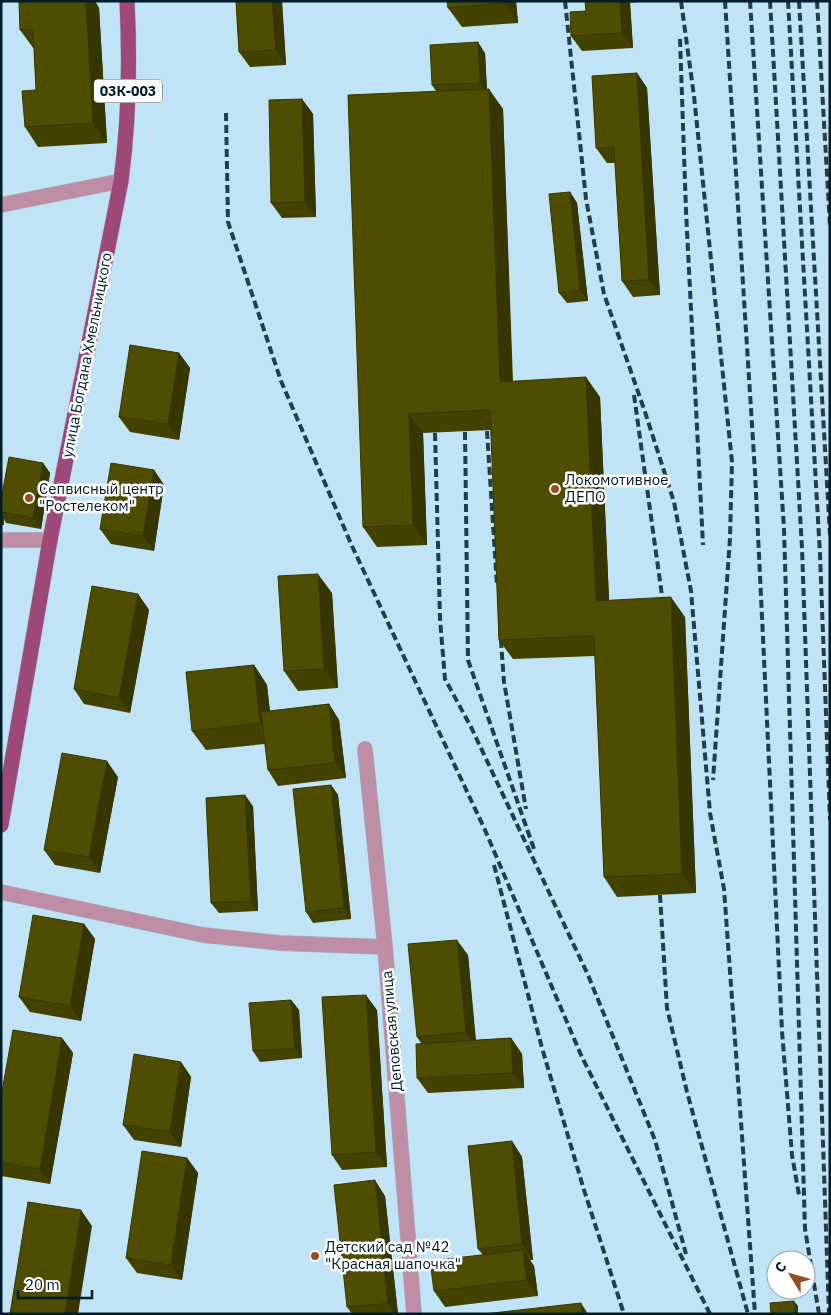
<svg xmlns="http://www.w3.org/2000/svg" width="831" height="1315" font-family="'IBM Plex Sans',sans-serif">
<rect width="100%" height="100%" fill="#c0e4f5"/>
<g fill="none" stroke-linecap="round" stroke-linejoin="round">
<defs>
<g id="street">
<polyline points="1,205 121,181"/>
<polyline points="1,540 50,540"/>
<polyline points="365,749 385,947 414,1314"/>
<polyline points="1,892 203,935 280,943 385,947"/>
</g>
<path id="primary" d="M1 825 50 540 121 181C129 121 130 61 127 1"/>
</defs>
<use href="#street" stroke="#9dc0d0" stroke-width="16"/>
<use href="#primary" stroke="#9dc0d0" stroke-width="16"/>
<use href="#street" stroke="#be8ea5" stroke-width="15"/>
<use href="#primary" stroke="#9d4876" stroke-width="15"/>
<g stroke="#203e4c" stroke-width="4" stroke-dasharray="8 4" stroke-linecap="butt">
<polyline points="565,1 586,199 604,294 645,412 674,502 691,591 710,813 724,889 755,1314"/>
<polyline points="681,1 694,96 732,462 730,538 713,780"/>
<polyline points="725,1 755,472 782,1031 792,1155 799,1195"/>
<polyline points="750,1 784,529 805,1229 819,1314"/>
<polyline points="770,1 802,548 829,1314"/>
<polyline points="788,1 820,554 830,820"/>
<polyline points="799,1 830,535"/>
<polyline points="817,1 830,226"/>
<polyline points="680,39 686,211 703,545"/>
<polyline points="226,113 228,222 281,381 352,546 485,830 581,1055 710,1314"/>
<polyline points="634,395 664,610"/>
<polyline points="487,431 497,586"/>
<polyline points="465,432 468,660 534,849"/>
<polyline points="435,433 440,619 445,679 471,727 588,975 655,1140 686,1254"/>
<polyline points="500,628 504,682 526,809"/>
<polyline points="494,865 542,1048 584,1190 624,1314"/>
<polyline points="660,895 667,1008 687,1092 748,1314"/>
</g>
</g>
<g fill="#434201">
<polygon points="19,1 95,1 99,8 107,143 38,147 25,127 36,90 34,49 20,30"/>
<polygon points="236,1 282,1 286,65 250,67 239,52"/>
<polygon points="447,1 516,1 518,23 462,27 448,8"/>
<polygon points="585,1 646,1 630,3 633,48 582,51 571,36 586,11"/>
<polygon points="485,53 487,89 503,109 513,381 600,397 609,600 685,617 696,893 617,897 604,877 595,656 513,659 499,640 491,430 423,433 427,545 377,547 363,527 436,91 432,85"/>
<polygon points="637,73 647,88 660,295 633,297 622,281 615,163 607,163 596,148"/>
<polygon points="302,99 313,114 316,217 282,218 271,203"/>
<polygon points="570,192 577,203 588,301 567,303 559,293"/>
<polygon points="179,353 190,368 179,440 130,432 119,417"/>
<polygon points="43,463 50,473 41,529 6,523 4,519 4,525 1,525 1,483 2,495"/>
<polygon points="154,470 164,485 154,551 111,544 100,529"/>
<polygon points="332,593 338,688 298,691 284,671"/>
<polygon points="138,594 149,610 130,713 84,704 74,689"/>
<polygon points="254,665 267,685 270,711 329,704 339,720 346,778 278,786 268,770 265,744 206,750 192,731"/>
<polygon points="118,777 100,873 55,865 44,850"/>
<polygon points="331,785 338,795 351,919 313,923 306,912"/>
<polygon points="253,806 258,911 219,913 211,903"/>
<polygon points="84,924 95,939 81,1021 30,1012 19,997"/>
<polygon points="468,955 476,1040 511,1038 522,1054 524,1088 428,1093 417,1078 421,1043 417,1037"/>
<polygon points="291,1000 299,1010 302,1058 260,1062 253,1051"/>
<polygon points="377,1010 387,1167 342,1170 332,1155"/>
<polygon points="62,1038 73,1053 50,1184 1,1176 1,1097"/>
<polygon points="181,1062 191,1077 181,1147 134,1140 123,1125"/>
<polygon points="512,1141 522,1157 533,1260 530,1260 534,1266 538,1296 445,1307 434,1291 483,1255 478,1249"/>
<polygon points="187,1158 198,1173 182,1280 137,1273 126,1258"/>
<polygon points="385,1196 398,1314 352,1314 347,1307"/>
</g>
<g fill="#373601">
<polygon points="86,1 95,1 99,8 107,143 93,123"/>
<polygon points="272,1 282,1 286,65 276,50"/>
<polygon points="504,1 516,1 518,23 504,3"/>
<polygon points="620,1 629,1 630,3 633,48 622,33"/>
<polygon points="478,42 485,53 487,94 480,83"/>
<polygon points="637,73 647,88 660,295 649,280"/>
<polygon points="489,89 503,109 513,401 500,382"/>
<polygon points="302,99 313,114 316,217 305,202"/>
<polygon points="570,192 577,203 588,301 580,290"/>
<polygon points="179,353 190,368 179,440 168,424"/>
<polygon points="586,377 600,397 610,620 596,601"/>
<polygon points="409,414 423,433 427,545 413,525"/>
<polygon points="43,463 50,473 41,529 33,518"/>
<polygon points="154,470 164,485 154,551 143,536"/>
<polygon points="1,515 4,519 4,525 1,520"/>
<polygon points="318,574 332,593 338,688 324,669"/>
<polygon points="138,594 149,610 130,713 119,698"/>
<polygon points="671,597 685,617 696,893 682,874"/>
<polygon points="254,665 267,685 273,743 260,723"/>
<polygon points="329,704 339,720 346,778 335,763"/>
<polygon points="107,761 118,777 100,873 89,857"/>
<polygon points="331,785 338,795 351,919 344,908"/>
<polygon points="245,795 253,806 258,911 251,901"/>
<polygon points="84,924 95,939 81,1021 70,1006"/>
<polygon points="457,940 468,955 476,1047 466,1032"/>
<polygon points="366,995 377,1010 387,1167 376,1152"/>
<polygon points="291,1000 299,1010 302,1058 295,1048"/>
<polygon points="62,1038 73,1053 50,1184 40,1169"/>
<polygon points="511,1038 522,1054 524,1088 513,1073"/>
<polygon points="181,1062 191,1077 181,1147 170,1132"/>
<polygon points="512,1141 522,1157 533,1260 522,1244"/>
<polygon points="187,1158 198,1173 182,1280 171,1265"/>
<polygon points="375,1180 385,1196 398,1314 395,1314 388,1303"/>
<polygon points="81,1210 92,1226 78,1314 65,1314"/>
<polygon points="523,1250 534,1266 538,1296 527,1280"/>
<polygon points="794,1301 798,1306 798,1314 795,1314"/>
<polygon points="581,1303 588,1314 582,1314"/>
</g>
<g fill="#4e4d01" stroke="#373601">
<polygon points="19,1 86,1 93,123 25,127 22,91 36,90 33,29 20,30"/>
<polygon points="236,1 272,1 276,50 239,52"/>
<polygon points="447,1 504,1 504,3 448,8"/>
<polygon points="585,1 620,1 622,33 571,36 570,12 586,11"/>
<polygon points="478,42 480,83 432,85 430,45"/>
<polygon points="637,73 649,280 622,281 614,147 596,148 592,76"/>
<polygon points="489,89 500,382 586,377 596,601 671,597 682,874 604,877 594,636 499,640 490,410 409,414 413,525 363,527 348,95"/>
<polygon points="302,99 305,202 271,203 269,100"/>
<polygon points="570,192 580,290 559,293 549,194"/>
<polygon points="130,345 179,353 168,424 119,417"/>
<polygon points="9,457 43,463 33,518 1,512 1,500"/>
<polygon points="111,463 154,470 143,536 100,529"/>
<polygon points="318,574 324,669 284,671 278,576"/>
<polygon points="92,586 138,594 119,698 74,689"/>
<polygon points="254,665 260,723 192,731 186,672"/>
<polygon points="329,704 335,763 268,770 261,712"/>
<polygon points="62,753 107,761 89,857 44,850"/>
<polygon points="331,785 344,908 306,912 293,789"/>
<polygon points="245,795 251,901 211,903 206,798"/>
<polygon points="33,915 84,924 70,1006 19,997"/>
<polygon points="457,940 466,1032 417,1037 408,944"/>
<polygon points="366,995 376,1152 332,1155 322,997"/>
<polygon points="291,1000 295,1048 253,1051 249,1003"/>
<polygon points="13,1030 62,1038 40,1169 1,1163 1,1097"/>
<polygon points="511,1038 513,1073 417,1078 416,1044"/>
<polygon points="134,1054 181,1062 170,1132 123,1125"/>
<polygon points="512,1141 522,1244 478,1249 468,1146"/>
<polygon points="142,1151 187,1158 171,1265 126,1258"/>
<polygon points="375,1180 388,1303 347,1307 334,1185"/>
<polygon points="28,1202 81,1210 65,1314 10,1314"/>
<polygon points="523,1250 527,1280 434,1291 430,1261"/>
<polygon points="794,1301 795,1314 771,1314 770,1303"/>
<polygon points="581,1303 582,1314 484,1314"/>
</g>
<g fill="#934e25" stroke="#fefefe" stroke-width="2">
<circle cx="555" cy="489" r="5"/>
<circle cx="29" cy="498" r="5"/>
<circle cx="315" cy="1256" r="5"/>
</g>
<g text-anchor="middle" stroke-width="5" stroke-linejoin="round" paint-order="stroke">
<rect fill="#fefefe" stroke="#4c6069" stroke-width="1" x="94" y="79.5" width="68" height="23" rx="4"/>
<g font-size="14" font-weight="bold" fill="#001c29">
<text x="128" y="96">03К-003</text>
</g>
<g font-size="15" fill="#001c29" stroke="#fefefe">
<text transform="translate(87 355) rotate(-79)" y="5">улица Богдана Хмельницкого</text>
<text transform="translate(392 1031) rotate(-95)" y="5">Деповская улица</text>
</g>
<g font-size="15" fill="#001c29" stroke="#fefefe" text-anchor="start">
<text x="565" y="485">Локомотивное<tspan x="565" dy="17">ДЕПО</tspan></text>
<text x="39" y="494">Сепвисный центр<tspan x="39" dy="17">"Ростелеком"</tspan></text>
<text x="325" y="1252">Детский сад №42<tspan x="325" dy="17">"Красная шапочка"</tspan></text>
</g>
</g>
<rect width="831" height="1315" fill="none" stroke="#001c29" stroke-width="5"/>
<g transform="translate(791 1275) rotate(307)"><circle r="24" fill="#fefefe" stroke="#98a4a9"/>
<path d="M0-4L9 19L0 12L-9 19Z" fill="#934e25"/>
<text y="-8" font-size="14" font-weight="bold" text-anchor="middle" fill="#001c29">С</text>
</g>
<path d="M18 1290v8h74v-8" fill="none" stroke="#001c29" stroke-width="2.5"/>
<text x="25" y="1290" font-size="15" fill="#001c29" stroke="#fefefe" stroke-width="4" paint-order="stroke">20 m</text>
</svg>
